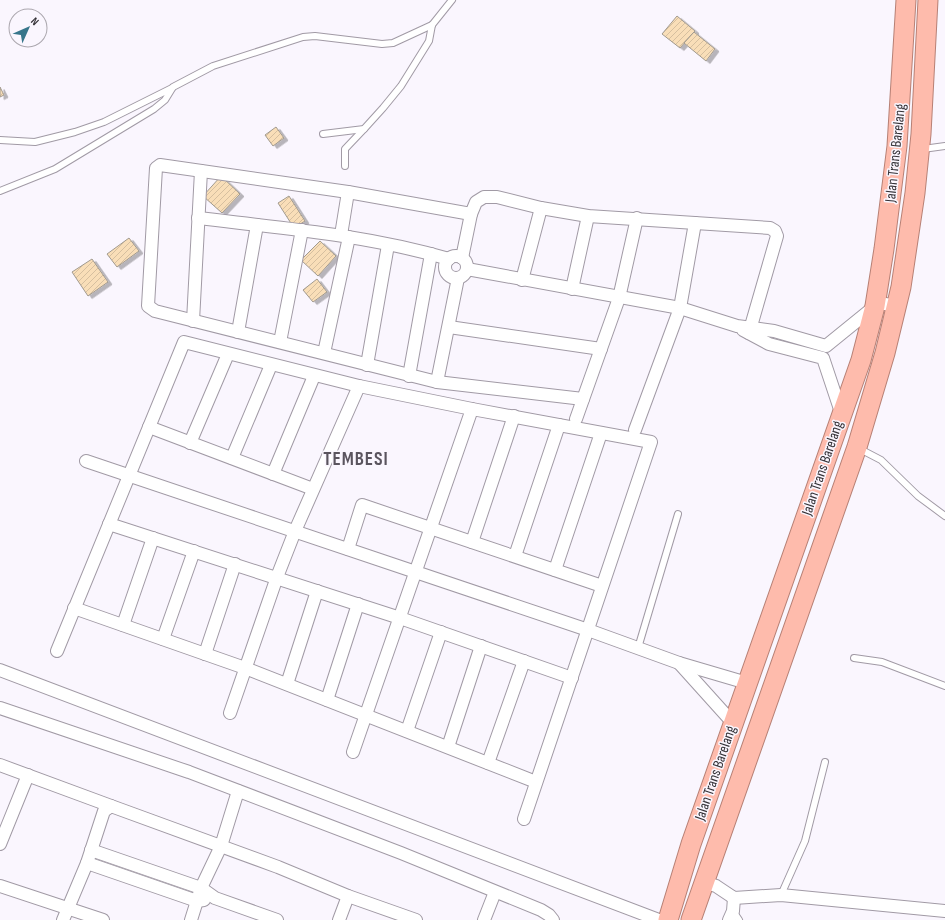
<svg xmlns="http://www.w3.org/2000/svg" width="945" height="920" font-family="'Sofia Sans Condensed',sans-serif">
<defs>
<pattern id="building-hatch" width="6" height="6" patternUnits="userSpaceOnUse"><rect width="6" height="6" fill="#f9deb8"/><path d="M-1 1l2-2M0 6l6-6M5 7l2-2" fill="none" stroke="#d6bf9f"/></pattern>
<filter id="shadow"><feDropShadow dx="4" dy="2.5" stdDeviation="0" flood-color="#0004"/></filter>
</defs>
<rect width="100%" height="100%" fill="#faf6fe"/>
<g fill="url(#building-hatch)" stroke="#a19a8f" filter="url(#shadow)">
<polygon points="677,16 695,31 680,48 662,34"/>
<polygon points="694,32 715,49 706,61 684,43"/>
<polygon points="0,87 4,95 0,97"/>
<polygon points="276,127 284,138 273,146 265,135"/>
<polygon points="221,176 240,194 222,213 203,196"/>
<polygon points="289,196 305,221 294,228 278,203"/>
<polygon points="129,238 139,251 117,267 107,254"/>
<polygon points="320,241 336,256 318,276 301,260"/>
<polygon points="92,259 108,282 88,296 72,272"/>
<polygon points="317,279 327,292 313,302 303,290"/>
</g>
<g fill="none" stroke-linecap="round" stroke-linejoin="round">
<defs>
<g id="service">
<polyline points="323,134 364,129 383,108 401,86 429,41 432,25 452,0"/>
<polyline points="0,140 35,142 75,132 104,122 172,88"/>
<polyline points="923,149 945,146"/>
<polyline points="345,166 345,149 364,129"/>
<polyline points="0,191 55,169 154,109 165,100 173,87 213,66 303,37 315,36 382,44 393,43 432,25"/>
<polyline points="858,448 881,460 918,496 945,516"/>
<polyline points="638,648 678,514"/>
<polyline points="854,658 882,662 945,686"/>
<polyline points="781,895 805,841 825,762"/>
<polyline points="733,911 739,920"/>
</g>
<g id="minor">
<path d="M198 218C282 228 367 235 449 259"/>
<polyline points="341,235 348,192"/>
<circle cx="456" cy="267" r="11"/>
<polyline points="462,258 471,214"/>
<polyline points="467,269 680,308 737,326 774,331 826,346 879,303 897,306"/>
<polyline points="522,280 541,208"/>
<polyline points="572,289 588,216"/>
<polyline points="193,321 201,171"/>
<polyline points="449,327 601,349"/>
<polyline points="743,330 769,344 823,358 841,412"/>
<polyline points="238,332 257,225"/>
<polyline points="280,342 302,230"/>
<polyline points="324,353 349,237"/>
<polyline points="367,365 388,245"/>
<polyline points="409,376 431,254"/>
<polyline points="437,382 458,278"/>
<polyline points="583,399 437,382 155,311 148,306 156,168 160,165 348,192 471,214 476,202 484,197 497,197 541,208 588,216 770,228 775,231 777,236 749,333"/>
<polyline points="576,419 619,298 637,218"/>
<polyline points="149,427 313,489"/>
<polyline points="635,430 680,308 695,223"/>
<polyline points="190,443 228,354"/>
<polyline points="232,458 271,365"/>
<polyline points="86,461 588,630 679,663 747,683"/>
<polyline points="273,474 314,376"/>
<polyline points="109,524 400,618 572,678"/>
<polyline points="472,542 514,416"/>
<polyline points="348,549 362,505 602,586"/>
<polyline points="515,556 559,425"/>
<polyline points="555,570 601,433"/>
<polyline points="74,608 245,668 536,782"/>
<polyline points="123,625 153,538"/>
<polyline points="163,639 194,551"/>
<polyline points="57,651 184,342 359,386 472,409 651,442 524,819"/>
<polyline points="205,654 235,564"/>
<polyline points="679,663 733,723"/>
<polyline points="0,670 659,920"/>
<polyline points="287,684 317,591"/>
<polyline points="327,700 358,604"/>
<polyline points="0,708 189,772 401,853 541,910 549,915 553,920"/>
<polyline points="230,713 277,577 295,531 359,386"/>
<polyline points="407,731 441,632"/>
<polyline points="448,747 481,646"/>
<polyline points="353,752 472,409"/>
<polyline points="488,763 524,661"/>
<polyline points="0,765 111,806"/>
<polyline points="0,844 28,775"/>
<polyline points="91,850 201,888 215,898 277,920"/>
<polyline points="87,863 197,901 204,900"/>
<polyline points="704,882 716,886 734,898 781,895 945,911"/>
<polyline points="0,886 103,920"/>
<polyline points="63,920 87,863 104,811 111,806 278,867 348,896 416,920"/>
<polyline points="191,920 201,888 221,846 238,791"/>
<polyline points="339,920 348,896"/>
<polyline points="484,920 495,892"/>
<polyline points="729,920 733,911 734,898"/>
</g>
<g id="trunk">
<polyline points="668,920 691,844 861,360 875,306 884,249 897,146 906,0"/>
<polyline points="691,920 857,447 885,353 901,287 915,193 921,134 928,0"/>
</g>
</defs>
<use href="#service" stroke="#a19aa5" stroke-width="8"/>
<use href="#minor" stroke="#a19aa5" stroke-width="14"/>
<use href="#trunk" stroke="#b78075" stroke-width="21"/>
<use href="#service" stroke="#fff" stroke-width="6"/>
<use href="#minor" stroke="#fff" stroke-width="12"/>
<use href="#trunk" stroke="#febbac" stroke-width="19"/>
</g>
<g text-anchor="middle" stroke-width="3" stroke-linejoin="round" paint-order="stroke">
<g font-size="15" fill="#343136" stroke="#faf6fe">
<text transform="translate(895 153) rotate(-84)" y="5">Jalan Trans Barelang</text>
<text transform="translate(822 468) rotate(-71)" y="5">Jalan Trans Barelang</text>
<text transform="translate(715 773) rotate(-71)" y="5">Jalan Trans Barelang</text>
</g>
<g font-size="19" font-weight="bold" letter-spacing="1" fill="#5a545e" stroke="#faf6fe">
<text x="356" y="465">TEMBESI</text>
</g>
</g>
<g transform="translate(28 28) rotate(45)"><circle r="19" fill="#faf6fe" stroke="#aba7ae"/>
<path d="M0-3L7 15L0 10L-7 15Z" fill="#37768b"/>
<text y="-6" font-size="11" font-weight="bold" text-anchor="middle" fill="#343136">N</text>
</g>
</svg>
